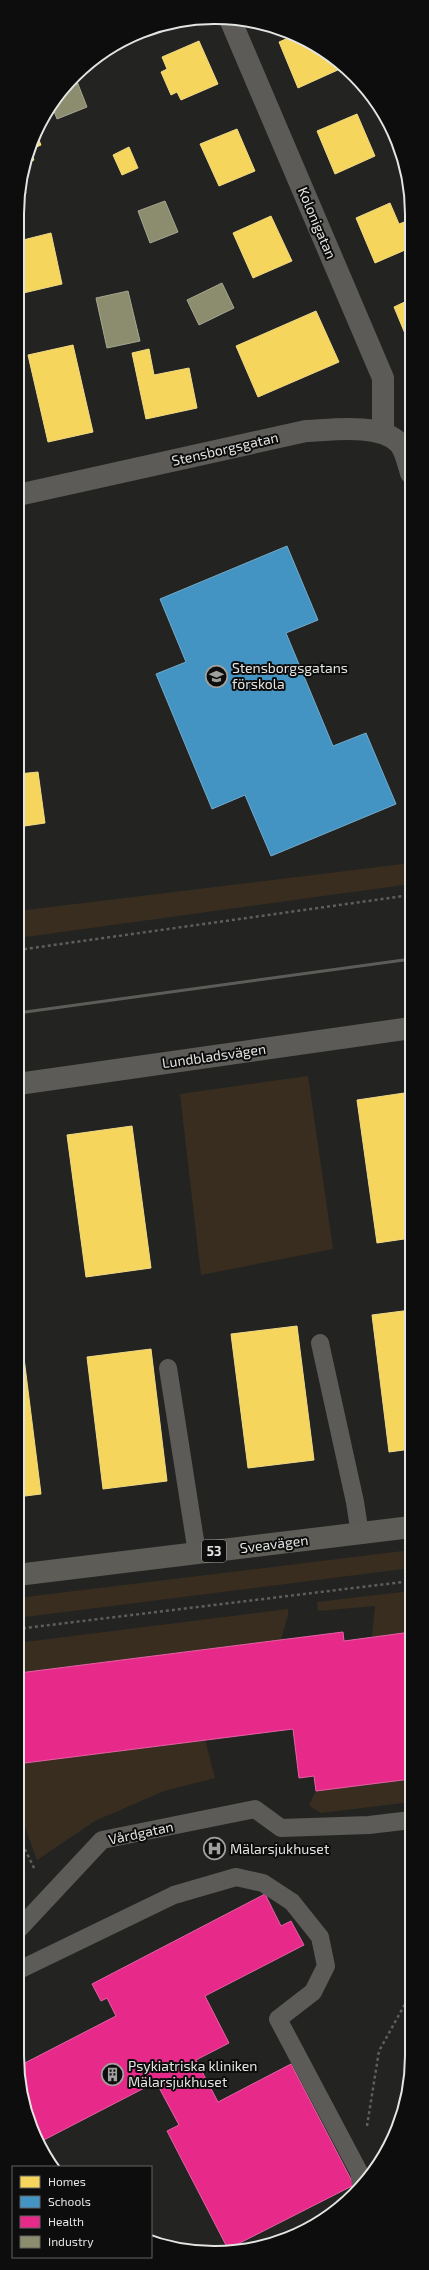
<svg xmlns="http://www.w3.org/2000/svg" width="429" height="2270" font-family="'Exo 2',sans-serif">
<rect width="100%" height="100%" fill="#232422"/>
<g fill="#382d1f">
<polygon points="411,863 411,884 18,938 18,911"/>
<polygon points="308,1076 333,1249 201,1275 180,1094"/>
<polygon points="411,1550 411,1568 17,1618 17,1598"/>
<polygon points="411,1591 411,1632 372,1637 375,1606 318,1611 317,1602"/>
<polygon points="288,1609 288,1615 281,1640 20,1673 20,1682 17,1682 17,1643"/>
<polygon points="205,1740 215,1778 164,1791 95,1821 37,1860 17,1805 17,1764"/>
<polygon points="411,1779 411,1802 321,1813 309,1805 316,1791"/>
<polygon points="17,1853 26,1875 21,1880 17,1876"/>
</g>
<g fill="#f6d55c" stroke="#f0da84">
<polygon points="295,35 302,37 338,63 340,69 298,88 279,42"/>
<polygon points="199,41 218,84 181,100 177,92 171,95 161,72 167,69 162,57"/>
<polygon points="357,114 375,156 335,174 317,131"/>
<polygon points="237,129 255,171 219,186 200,144"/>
<polygon points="37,135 41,145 32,149"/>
<polygon points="129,147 138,168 122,175 113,155"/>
<polygon points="31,152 34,160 28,163"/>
<polygon points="24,172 27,179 21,182 26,193 19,196 19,189"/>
<polygon points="390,203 399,224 412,219 412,247 375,263 356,218"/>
<polygon points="271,216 292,261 253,278 233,233"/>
<polygon points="51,233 62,284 19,294 19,241"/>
<polygon points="411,299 411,348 394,307"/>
<polygon points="316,311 339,362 258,397 236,346"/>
<polygon points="73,345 93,432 48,442 28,355"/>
<polygon points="149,349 154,375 189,368 197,408 146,419 132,353"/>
<polygon points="38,772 45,823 18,827 18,774"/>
<polygon points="411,1092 411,1238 377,1243 357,1100"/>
<polygon points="132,1126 151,1268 86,1277 67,1135"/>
<polygon points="411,1310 411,1449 389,1452 372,1315"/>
<polygon points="297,1326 314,1460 248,1468 231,1334"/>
<polygon points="151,1349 167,1481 103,1489 87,1357"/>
<polygon points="24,1358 41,1494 17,1497 18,1359"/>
</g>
<polygon fill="#4393c3" stroke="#73accc" points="287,546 318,620 286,633 333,746 366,733 396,804 271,856 245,795 212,809 156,674 186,662 160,599"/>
<g fill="#e7298a" stroke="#e661a4">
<polygon points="343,1632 344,1641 411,1632 411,1779 316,1791 314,1776 299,1778 293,1729 17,1764 17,1682 20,1682 19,1673"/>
<polygon points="265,1894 281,1926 291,1921 304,1945 205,1996 229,2043 196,2060 218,2102 291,2064 354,2185 228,2249 167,2131 179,2125 156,2082 40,2142 32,2131 19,2066 116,2016 107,1998 101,2001 92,1984"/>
</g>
<g fill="#8c8c6e" stroke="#a6a791">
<polygon points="76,78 78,84 68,88"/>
<polygon points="78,84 87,107 57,119 52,106 68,88"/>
<polygon points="165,201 178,232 150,243 138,211"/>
<polygon points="222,283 234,308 199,325 187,300"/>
<polygon points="128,291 140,341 107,348 96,298"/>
</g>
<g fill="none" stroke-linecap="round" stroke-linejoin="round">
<g stroke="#5e5e5a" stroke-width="2.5" stroke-dasharray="3 3" stroke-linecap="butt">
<polyline points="18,950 411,895"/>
<polyline points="17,1629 411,1581"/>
<polyline points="17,1833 35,1870"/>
<polyline points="367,2126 379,2051 410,1995"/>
</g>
<g stroke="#5c5b57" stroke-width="18">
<polyline points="320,1343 355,1502 360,1534"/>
<polyline points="168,1368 197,1553"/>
<polyline points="17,1931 102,1840 255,1809 281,1828 369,1825 411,1820"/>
<polyline points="17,1971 174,1895 236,1877 263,1883 292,1902 320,1937 326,1966 313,1992 278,2019 359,2172 361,2184"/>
</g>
<g stroke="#5c5b57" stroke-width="22">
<polyline points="230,19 383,378 383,432"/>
<path d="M18 495 306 431C332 430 378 423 398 442 405 448 408 464 411 473"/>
<polyline points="18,1084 411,1028"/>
</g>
<polyline stroke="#5d5c57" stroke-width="22" points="17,1575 411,1527"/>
<polyline stroke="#5c5c59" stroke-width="3" points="18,1013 411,959"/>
</g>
<defs>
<symbol id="school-ring" viewBox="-11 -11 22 22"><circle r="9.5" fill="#0c0d0c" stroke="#a0a19f" stroke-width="1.5"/><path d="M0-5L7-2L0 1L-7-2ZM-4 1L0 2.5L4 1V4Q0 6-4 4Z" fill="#a0a19f"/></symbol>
<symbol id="hospital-ring" viewBox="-11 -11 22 22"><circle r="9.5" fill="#0c0d0c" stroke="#a0a19f" stroke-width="1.5"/><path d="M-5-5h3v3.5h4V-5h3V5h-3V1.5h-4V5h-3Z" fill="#a0a19f"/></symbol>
<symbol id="building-ring" viewBox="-11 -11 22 22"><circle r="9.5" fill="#0c0d0c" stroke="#a0a19f" stroke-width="1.5"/><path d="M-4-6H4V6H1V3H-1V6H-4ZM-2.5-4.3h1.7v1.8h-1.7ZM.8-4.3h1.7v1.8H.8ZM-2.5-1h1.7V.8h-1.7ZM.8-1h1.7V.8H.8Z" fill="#a0a19f"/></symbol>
</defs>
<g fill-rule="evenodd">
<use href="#school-ring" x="204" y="664" width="25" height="25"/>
<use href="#hospital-ring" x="202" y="1836" width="25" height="25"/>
<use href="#building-ring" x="100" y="2062" width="25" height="25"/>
</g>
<g text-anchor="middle" stroke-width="4" stroke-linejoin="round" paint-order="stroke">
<rect fill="#0c0d0c" stroke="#a2a4a2" stroke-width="1" x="202" y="1540" width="24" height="22" rx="3"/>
<g font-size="13" font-weight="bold" fill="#e3e5e2">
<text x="214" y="1556">53</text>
</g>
<g font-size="14" fill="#e3e5e2" stroke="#0c0d0c">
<text transform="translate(317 223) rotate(67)" y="5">Kolonigatan</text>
<text transform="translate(225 449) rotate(-13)" y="5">Stensborgsgatan</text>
<text transform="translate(214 1056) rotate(-8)" y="5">Lundbladsvägen</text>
<text transform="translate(274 1544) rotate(-7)" y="5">Sveavägen</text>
<text transform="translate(141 1833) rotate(-12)" y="5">Vårdgatan</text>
</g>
<g font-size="14" fill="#e3e5e2" stroke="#0c0d0c" text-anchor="start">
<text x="232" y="673">Stensborgsgatans<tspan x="232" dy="16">förskola</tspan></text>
<text x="230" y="1854">Mälarsjukhuset</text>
<text x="128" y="2071">Psykiatriska kliniken<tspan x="128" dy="16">Mälarsjukhuset</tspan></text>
</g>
</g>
<path d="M0 0H429V2270H0ZM214 24H215A190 190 0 0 1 405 214V2056A190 190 0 0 1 215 2246H214A190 190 0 0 1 24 2056V214A190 190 0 0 1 214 24Z" fill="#0c0d0c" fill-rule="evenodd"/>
<path fill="none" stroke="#e3e5e2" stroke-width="2" d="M214 24H215A190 190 0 0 1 405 214V2056A190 190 0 0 1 215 2246H214A190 190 0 0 1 24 2056V214A190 190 0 0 1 214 24Z"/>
<rect x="12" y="2166" width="140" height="92" fill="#0c0d0c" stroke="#626362"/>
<rect x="20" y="2176" width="20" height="12" fill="#f6d55c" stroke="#626362"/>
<text x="48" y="2186" font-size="12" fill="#e3e5e2">Homes</text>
<rect x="20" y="2196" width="20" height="12" fill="#4393c3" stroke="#626362"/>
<text x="48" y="2206" font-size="12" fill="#e3e5e2">Schools</text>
<rect x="20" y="2216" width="20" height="12" fill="#e7298a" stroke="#626362"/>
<text x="48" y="2226" font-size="12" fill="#e3e5e2">Health</text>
<rect x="20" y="2236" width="20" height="12" fill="#8c8c6e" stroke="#626362"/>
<text x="48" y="2246" font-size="12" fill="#e3e5e2">Industry</text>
</svg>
